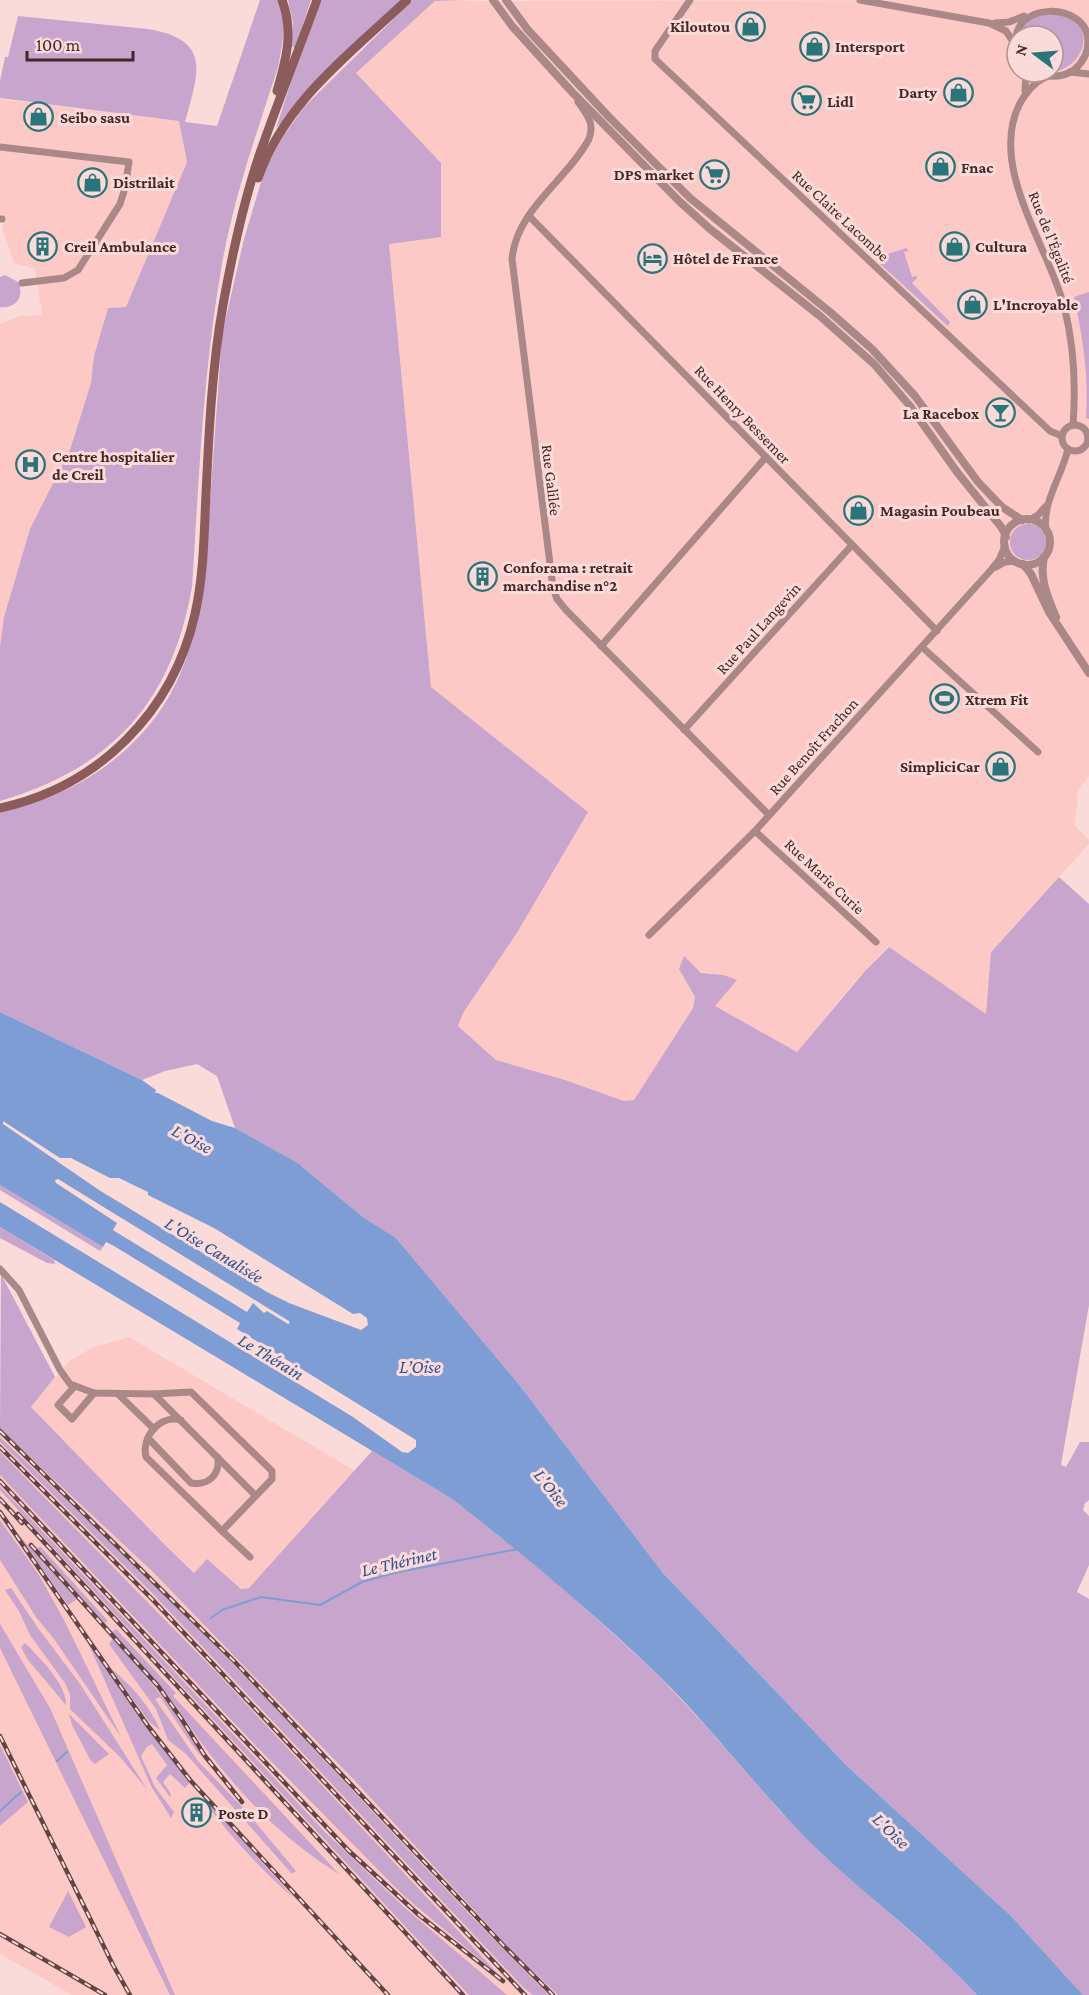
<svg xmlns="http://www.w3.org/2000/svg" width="1089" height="1995" font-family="'Crimson Pro',serif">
<rect width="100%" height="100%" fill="#fbdbd9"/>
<g fill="#fdc9c6" fill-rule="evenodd">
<path d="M1089 0V776L1078 791 1075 826 1089 840V844L991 951 986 1015 888 946 851 986 797 1052 714 1006 736 980 724 975 679 969 695 997 693 1008 634 1100 624 1101 565 1080 496 1060 458 1026 463 1013 588 812 431 687 389 243 441 163 356 73 435 1ZM1017 36H1053V72H1017Z"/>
<polygon points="0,99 179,121 187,162 126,307 108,308 94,356 91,383 70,450 30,529 4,617 0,647 0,324 20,316 42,315 35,269 14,263 2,229 4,220 0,219"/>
<polygon points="129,1337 355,1471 325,1507 250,1587 241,1589 207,1560 195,1573 165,1545 31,1407 69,1361 92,1348"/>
<polygon points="0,1416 321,1731 566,1995 72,1995 0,1954"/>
</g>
<g fill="#c7a5cd">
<path d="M260 0H278C288 21 282 45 278 67 257 132 234 197 222 264 203 371 199 479 192 587 172 702 112 768 0 801V647L4 617 30 529 70 450 91 383 94 356 108 308 126 307 187 162 179 121 0 98V81L5 57H8L18 16 148 29C213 40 198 73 185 122L217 126Z"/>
<polygon points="288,0 311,0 295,48 291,46 293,23"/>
<polygon points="322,0 403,0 276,128 292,79"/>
<path d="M413 0H466L435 1 356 73 441 163V237L389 244 431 687 588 812 518 931 463 1013 458 1026 496 1060 565 1080 624 1101 634 1100 693 1008 695 997 679 969 684 956 701 973 724 975 737 980 715 1006 797 1052 865 971 889 947 986 1014 991 952 1059 877 1089 904V1305L1061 1465 1066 1467 1080 1442H1089V1500L1085 1503 1083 1510 1089 1516V1565L1077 1592 1089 1599V1995H1083L1011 1916 846 1765 663 1573 517 1382 396 1238 363 1217 303 1167 235 1128 217 1076 197 1064 165 1071 142 1080 0 1012V811C72 799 144 751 176 683 191 652 198 620 204 586L222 335 244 239 264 172 282 138 304 107Z"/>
<path d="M1070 14C1073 19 1079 24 1082 30 1089 50 1072 69 1053 72V36H1020L1024 25 1033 15Z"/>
<polygon points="906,248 909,251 904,252 912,277 917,276 917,278 912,283 950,322 948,326 877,261 879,257"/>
<path d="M5 275 18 282C25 296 16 309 0 307V277Z"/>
<path d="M1089 292V419L1086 418C1089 377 1083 338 1074 297Z"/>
<circle cx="1028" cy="542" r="18"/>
<polygon points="0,1185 103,1247 100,1251 0,1190"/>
<polygon points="0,1227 54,1260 55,1264 47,1263 0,1238"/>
<polygon points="1,1274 55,1377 31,1407 165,1545 194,1573 207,1559 241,1589 249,1588 372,1451 452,1499 546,1573 597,1619 657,1674 705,1725 780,1811 820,1852 952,1968 977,1995 558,1995 511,1950 358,1784 153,1572 0,1429"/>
<path d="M0 1437C79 1512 159 1588 235 1666 340 1775 441 1888 549 1995H533L523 1987 152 1593 0 1442Z"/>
<polygon points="0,1452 220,1676 501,1977 403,1895 255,1745 0,1475"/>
<polygon points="0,1486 325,1832 404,1907 507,1995 469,1995 21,1513 0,1490"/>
<polygon points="0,1520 39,1575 64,1620 121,1737 54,1639 36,1617 0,1560"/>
<polygon points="17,1533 76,1599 77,1599 68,1605"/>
<polygon points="40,1546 108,1621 105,1623 37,1549"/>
<polygon points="11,1588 38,1628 80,1684 147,1789 120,1757 70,1709 70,1694 65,1683 30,1635 19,1611 5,1590"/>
<polygon points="0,1624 50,1708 175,1995 170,1995 0,1648"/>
<path d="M116 1629 176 1693 173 1696 339 1874C286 1841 244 1799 206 1749 194 1734 184 1716 172 1701 153 1677 132 1654 112 1632Z"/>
<polygon points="114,1637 173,1710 197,1748 219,1776 195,1749 160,1697 155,1699 198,1761 246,1811 296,1871 292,1874 186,1754 168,1740 156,1709 109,1644"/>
<polygon points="86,1638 136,1713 189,1783 185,1788 170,1774 163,1782 171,1794 170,1797 156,1778 167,1765 152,1744 147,1747 141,1756 155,1787 174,1812 171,1818 151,1786"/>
<path d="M25 1643C39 1657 67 1685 66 1705L28 1660 21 1647Z"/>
<path d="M111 1668C132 1687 148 1703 160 1730L149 1722Z"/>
<polygon points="69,1714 109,1754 95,1764 91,1761 72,1725"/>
<polygon points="0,1745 28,1802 0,1826"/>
<path d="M206 1800 294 1898C260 1869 231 1837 204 1801Z"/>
<polygon points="68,1891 86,1927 69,1937 49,1927"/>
</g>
<path fill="#7e9dd4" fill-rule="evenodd" d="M0 1012 142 1080 156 1090 155 1093H158L212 1121 235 1128 299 1164 363 1217 396 1238 517 1382 663 1573 846 1765 1011 1916 1083 1995H977C929 1942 871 1900 819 1851 761 1795 714 1729 656 1673 591 1611 523 1554 452 1499L0 1227V1202L353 1417 402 1452 408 1453 416 1447V1440L237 1329 240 1323 114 1246 106 1242 103 1247 0 1185ZM3 1121 60 1158H71L110 1178H119L148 1192V1195L214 1228 353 1314 360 1313 367 1318 368 1325 361 1330 289 1303 267 1292 99 1190 3 1124ZM58 1179 289 1321 290 1323 288 1324 267 1311 264 1313 253 1303 247 1312 121 1235 113 1230 117 1223 56 1183 55 1180Z"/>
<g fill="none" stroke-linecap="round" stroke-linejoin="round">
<g stroke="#7e9dd4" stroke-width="2">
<polyline points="211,1618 222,1610 261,1597 320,1605 362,1582 394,1573 518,1549"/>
<polyline points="57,1761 67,1752"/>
<polyline points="0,1811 21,1792"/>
</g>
<g stroke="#aa8887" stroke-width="7">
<polyline points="690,0 655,51 655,59 1050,431 1062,436"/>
<polyline points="860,0 989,23 1006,31 1014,43"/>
<polyline points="995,23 1009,22 1024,16"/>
<path d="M1017 49C1006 0 1089 0 1088 42 1088 53 1082 63 1074 70 1062 78 1047 78 1034 72"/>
<polyline points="1070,72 1089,74"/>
<path d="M1048 76C1034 82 1026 92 1019 105 989 168 1048 246 1064 306 1074 345 1076 385 1073 425"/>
<polyline points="1025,91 1026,72"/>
<path d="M578 102C587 115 595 123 589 139 567 180 516 210 512 259L553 588 557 599 566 610 769 815"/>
<polyline points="0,147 129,162 125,188 120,204 78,270 64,278 22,283"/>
<polyline points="529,216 937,631"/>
<polyline points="0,219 2,219"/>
<circle cx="1075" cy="438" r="13"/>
<polyline points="1029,520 1038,515 1045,507"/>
<path d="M1046 530C1042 502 1062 476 1068 449"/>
<polyline points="996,567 1005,562 1015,561"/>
<polyline points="601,646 766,457"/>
<polyline points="922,647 1038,752"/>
<polyline points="684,730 852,545"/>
<polyline points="755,831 876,942"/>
<polyline points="649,935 755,831 991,570 999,560 1005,546"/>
<polyline points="0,1269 19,1290 60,1370 70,1384 94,1393 154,1394 255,1495"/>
<polyline points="74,1387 58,1405 72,1419 94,1393"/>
<polyline points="118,1394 154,1429"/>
<path d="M154 1394 191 1392 272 1471V1479L222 1531 146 1457C141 1437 160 1414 181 1420"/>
<path d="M148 1438 191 1483C208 1486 220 1475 218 1458"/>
<polyline points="222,1531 250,1557"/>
</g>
<g stroke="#aa8887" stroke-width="8">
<polyline points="493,0 512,26 572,92 679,201 710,229 820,316 874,364 910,406 957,472 1002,528 1006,537"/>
<polyline points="506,0 528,30 609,117 690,198 830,312 872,349 915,396 978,482 1002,507 1022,520"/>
<circle cx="1027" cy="542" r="23"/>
<path d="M1044 557C1039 578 1048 598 1056 617"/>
<polyline points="1023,564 1031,574 1049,612 1089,673"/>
</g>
<g stroke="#8b5c5b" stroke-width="9">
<path d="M277 91C286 60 294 32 282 0"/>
<path d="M258 178C285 101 350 54 407 0"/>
<path d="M0 808C98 787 173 712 195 614 204 574 204 534 206 494 209 430 212 367 223 305 232 255 243 204 259 156 277 104 298 52 317 0"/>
</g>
<defs>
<g id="rail">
<polyline points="0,1431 234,1661 505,1947 553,1995"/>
<polyline points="0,1447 152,1599 525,1995"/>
<polyline points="0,1481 349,1851 419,1915 503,1981"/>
<polyline points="0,1499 22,1523"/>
<polyline points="0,1512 148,1726 190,1780 388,1995"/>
<polyline points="18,1514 463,1995"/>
<polyline points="31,1545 158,1686 181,1718 205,1756 242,1802"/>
<polyline points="0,1736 113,1965 130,1995"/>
<polyline points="0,1934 105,1995"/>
</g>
</defs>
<use href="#rail" stroke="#624444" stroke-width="4.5"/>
<use href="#rail" stroke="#fbdbd9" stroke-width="2" stroke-dasharray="7" stroke-linecap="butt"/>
</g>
<defs>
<symbol id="shop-ring" viewBox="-11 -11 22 22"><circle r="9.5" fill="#fbdbd9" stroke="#2b7479" stroke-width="1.5"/><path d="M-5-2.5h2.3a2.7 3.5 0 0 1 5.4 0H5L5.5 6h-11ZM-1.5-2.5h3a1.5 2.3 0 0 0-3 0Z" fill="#2b7479"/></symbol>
<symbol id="supermarket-ring" viewBox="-11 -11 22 22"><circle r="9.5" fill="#fbdbd9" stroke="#2b7479" stroke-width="1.5"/><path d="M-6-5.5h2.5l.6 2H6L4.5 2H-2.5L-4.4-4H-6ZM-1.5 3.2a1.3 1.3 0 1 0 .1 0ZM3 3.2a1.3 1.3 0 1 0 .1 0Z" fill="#2b7479"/></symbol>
<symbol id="building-ring" viewBox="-11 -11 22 22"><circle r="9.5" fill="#fbdbd9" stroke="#2b7479" stroke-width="1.5"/><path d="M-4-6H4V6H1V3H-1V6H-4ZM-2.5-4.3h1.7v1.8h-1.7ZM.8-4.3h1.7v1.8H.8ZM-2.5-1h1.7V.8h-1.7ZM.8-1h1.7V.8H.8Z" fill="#2b7479"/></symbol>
<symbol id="hotel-ring" viewBox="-11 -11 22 22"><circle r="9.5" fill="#fbdbd9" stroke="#2b7479" stroke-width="1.5"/><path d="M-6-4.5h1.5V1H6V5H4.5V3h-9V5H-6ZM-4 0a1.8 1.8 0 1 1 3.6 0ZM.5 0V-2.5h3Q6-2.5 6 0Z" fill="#2b7479"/></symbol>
<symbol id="bar-ring" viewBox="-11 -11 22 22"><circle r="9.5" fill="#fbdbd9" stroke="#2b7479" stroke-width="1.5"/><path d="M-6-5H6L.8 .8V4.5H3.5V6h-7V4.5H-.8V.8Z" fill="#2b7479"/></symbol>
<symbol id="hospital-ring" viewBox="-11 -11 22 22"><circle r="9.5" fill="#fbdbd9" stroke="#2b7479" stroke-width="1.5"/><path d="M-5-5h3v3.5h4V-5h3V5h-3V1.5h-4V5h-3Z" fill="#2b7479"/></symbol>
<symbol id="stadium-ring" viewBox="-11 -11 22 22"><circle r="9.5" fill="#fbdbd9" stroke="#2b7479" stroke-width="1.5"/><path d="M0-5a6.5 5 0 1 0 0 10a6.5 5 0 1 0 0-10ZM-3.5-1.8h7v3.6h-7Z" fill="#2b7479"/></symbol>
</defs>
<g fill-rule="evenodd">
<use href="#shop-ring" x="734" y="10" width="33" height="33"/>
<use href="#shop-ring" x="798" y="30" width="33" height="33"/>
<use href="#shop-ring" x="942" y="76" width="33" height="33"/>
<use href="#supermarket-ring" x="790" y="84" width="33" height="33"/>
<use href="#shop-ring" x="22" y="100" width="33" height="33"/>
<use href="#shop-ring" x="924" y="150" width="33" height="33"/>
<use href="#supermarket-ring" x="698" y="158" width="33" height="33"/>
<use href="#shop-ring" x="76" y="166" width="33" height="33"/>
<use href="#building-ring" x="26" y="230" width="33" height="33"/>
<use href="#shop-ring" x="938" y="230" width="33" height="33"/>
<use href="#hotel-ring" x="636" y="242" width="33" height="33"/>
<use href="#shop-ring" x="956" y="288" width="33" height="33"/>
<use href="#bar-ring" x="984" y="396" width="33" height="33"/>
<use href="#hospital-ring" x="14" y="448" width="33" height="33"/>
<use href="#shop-ring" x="842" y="494" width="33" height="33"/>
<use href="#building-ring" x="466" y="560" width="33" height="33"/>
<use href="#stadium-ring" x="928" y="682" width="33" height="33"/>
<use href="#shop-ring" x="984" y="750" width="33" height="33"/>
<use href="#building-ring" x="180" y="1796" width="33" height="33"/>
</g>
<g text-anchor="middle" stroke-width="6" stroke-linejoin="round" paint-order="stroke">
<g font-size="16" font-weight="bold" fill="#452727" stroke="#fbdbd9" text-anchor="start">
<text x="730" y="32" text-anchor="end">Kiloutou</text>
<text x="835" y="52">Intersport</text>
<text x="937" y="98" text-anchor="end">Darty</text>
<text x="827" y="107">Lidl</text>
<text x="60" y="123">Seibo sasu</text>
<text x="961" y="173">Fnac</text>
<text x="694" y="180" text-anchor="end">DPS market</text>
<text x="113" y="188">Distrilait</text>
<text x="64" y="252">Creil Ambulance</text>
<text x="975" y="252">Cultura</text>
<text x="673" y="264">Hôtel de France</text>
<text x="993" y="310">L'Incroyable</text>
<text x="979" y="419" text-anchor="end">La Racebox</text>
<text x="52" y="462">Centre hospitalier<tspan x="52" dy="18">de Creil</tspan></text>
<text x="880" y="516">Magasin Poubeau</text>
<text x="503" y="573">Conforama : retrait<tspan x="503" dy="18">marchandise n°2</tspan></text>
<text x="965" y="705">Xtrem Fit</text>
<text x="980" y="772" text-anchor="end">SimpliciCar</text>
<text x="218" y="1819">Poste D</text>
</g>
<g font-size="16" fill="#452727" stroke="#fbdbd9">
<text transform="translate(841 215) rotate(43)" y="6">Rue Claire Lacombe</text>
<text transform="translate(1052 237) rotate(68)" y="6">Rue de l'Égalité</text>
<text transform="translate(743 414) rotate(46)" y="6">Rue Henry Bessemer</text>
<text transform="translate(552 480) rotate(83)" y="6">Rue Galilée</text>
<text transform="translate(758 628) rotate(-48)" y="6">Rue Paul Langevin</text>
<text transform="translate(813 746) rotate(-48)" y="6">Rue Benoît Frachon</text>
<text transform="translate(825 876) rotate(43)" y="6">Rue Marie Curie</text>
</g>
<g font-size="18" font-style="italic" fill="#2c5194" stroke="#fbdbd9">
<text transform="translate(192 1139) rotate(28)" y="6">L'Oise</text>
<text transform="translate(214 1250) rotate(31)" y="6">L'Oise Canalisée</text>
<text transform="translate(271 1357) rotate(31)" y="6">Le Thérain</text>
<text x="420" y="1373">L’Oise</text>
<text transform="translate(551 1488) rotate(51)" y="6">L'Oise</text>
<text transform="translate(399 1562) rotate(-13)" y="6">Le Thérinet</text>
<text transform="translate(891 1831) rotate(44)" y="6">L'Oise</text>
</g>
</g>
<g transform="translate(1035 54) rotate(286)"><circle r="28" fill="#fbdbd9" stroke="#b29392" stroke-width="1.5"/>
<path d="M0-4.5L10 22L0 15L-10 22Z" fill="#2b7479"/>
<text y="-9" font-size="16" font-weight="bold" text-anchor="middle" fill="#452727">N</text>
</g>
<path d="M27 51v9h106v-9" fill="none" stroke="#452727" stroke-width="3"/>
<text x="36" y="51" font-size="18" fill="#452727" stroke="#fbdbd9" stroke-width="4.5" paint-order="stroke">100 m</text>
</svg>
